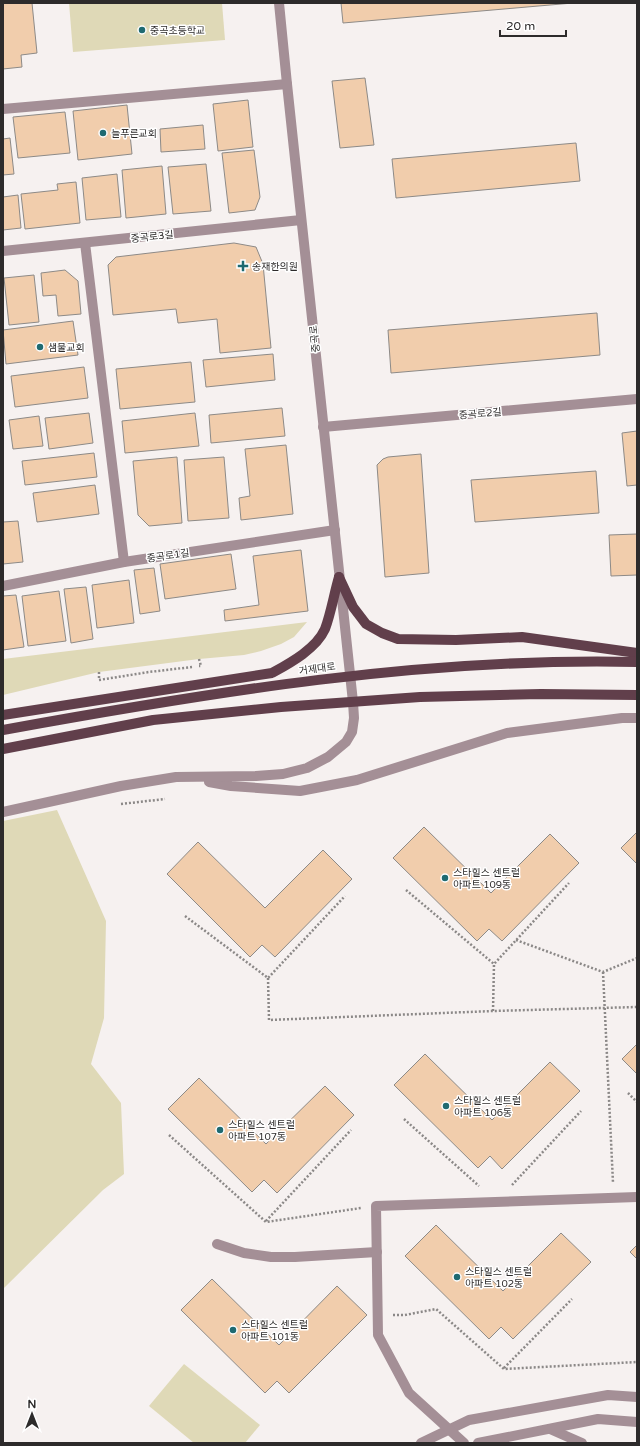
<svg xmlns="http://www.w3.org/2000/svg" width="640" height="1446" font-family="'Varela Round','Noto Sans KR',sans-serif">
<rect width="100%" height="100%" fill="#f6f1f0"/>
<g fill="#dfd9b7">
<polygon points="69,3 222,3 225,40 73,52"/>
<polygon points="307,622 294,637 281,644 261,651 244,655 199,659 99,672 3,695 3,659"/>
<polygon points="57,810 106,921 104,1018 91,1064 121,1103 124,1174 103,1190 3,1289 3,821"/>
<polygon points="184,1364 260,1425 245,1443 194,1443 149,1406"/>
</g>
<g fill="#f1cdac" stroke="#8d8a87">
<polygon points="3,3 32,3 37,53 21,55 22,67 3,69"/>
<polygon points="341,3 573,3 343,23"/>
<polygon points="365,78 374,145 340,148 332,81"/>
<polygon points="248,100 253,147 218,151 213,104"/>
<polygon points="127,105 132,154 78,160 73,111"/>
<polygon points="65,112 70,153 18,158 13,117"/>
<polygon points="203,125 205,149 161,152 160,129"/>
<polygon points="10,138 14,174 3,175 3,139"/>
<polygon points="576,143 580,181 396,198 392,159"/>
<polygon points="254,150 260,197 255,210 229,213 222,153"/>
<polygon points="206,164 211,211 173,214 168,167"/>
<polygon points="162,166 166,214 126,218 122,170"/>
<polygon points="117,174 121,217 86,220 82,178"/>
<polygon points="76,182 80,223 25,229 21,194 58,190 57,184"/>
<polygon points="18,195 21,228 3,230 3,197"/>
<polygon points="234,243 256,247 263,264 271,348 220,353 217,319 178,323 176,309 113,315 108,265 116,257"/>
<polygon points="65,270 78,281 81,314 58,316 56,295 43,296 41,273"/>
<polygon points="34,275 39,322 9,325 4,278"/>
<polygon points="597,313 600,355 391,373 388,330"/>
<polygon points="73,321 78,355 6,364 3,330"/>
<polygon points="273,354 275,380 206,387 203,360"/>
<polygon points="191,362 195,402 120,409 116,369"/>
<polygon points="84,367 88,398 15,407 11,376"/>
<polygon points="282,408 285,436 211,443 209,415"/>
<polygon points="89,413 93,443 49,449 45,418"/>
<polygon points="195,413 199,446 125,453 122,421"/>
<polygon points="39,416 43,446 13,449 9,420"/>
<polygon points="637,431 637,485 627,486 622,433"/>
<polygon points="286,445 293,514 241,520 239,498 250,496 245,449"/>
<polygon points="94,453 97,477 25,485 22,461"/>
<polygon points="421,454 429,573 385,577 377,465 383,459 388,457"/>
<polygon points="177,457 182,523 149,526 138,515 133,461"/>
<polygon points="224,457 229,518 188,521 184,460"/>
<polygon points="596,471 599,513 475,522 471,480"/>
<polygon points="95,485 99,514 37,522 33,493"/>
<polygon points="18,521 23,562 3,564 3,522"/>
<polygon points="637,534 637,575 611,576 609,535"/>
<polygon points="301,550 308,611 225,621 224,610 259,605 253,556"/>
<polygon points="231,554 236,589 165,599 160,564"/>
<polygon points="154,568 160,611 140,614 134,570"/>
<polygon points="129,580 134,623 97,628 92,585"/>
<polygon points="86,587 93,639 71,643 64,589"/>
<polygon points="59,591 66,641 28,646 22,596"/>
<polygon points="16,595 24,647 3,650 3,596"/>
<polygon points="424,827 491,893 550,834 579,863 502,941 489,929 477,941 393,858"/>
<polygon points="637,832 637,864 621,848"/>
<polygon points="198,842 265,908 323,850 352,879 275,957 262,945 250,957 167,874"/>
<polygon points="637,1044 637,1074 622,1059"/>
<polygon points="425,1054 492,1120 550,1062 580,1091 502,1169 490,1156 478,1168 394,1085"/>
<polygon points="199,1078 266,1144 325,1086 354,1115 277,1193 264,1180 252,1192 168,1109"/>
<polygon points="436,1225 503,1291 561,1233 591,1262 513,1339 501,1327 489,1339 405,1256"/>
<polygon points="637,1245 637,1259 630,1252"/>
<polygon points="212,1279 279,1345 337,1286 367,1315 289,1393 277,1381 265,1393 181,1310"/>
</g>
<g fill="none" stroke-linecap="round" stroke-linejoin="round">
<g stroke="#8b8887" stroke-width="2.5" stroke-dasharray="2 2" stroke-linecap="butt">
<polyline points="199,659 201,666 199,666"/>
<polyline points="99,672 99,680 149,672 192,667"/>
<polyline points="121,804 165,799"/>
<polyline points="406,890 494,964 569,883"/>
<polyline points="185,916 268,978 345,896"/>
<polyline points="516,940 603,972 637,958"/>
<polyline points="603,972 613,1183"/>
<polyline points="268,978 269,1020 493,1011 637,1007"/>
<polyline points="493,1011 494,964"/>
<polyline points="628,1093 637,1102"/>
<polyline points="404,1119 479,1186"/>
<polyline points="169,1135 266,1222 361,1208"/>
<polyline points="512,1185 581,1111"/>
<polyline points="266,1221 351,1130"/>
<polyline points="393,1315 405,1315 436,1309 504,1369 637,1362"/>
<polyline points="504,1368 572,1299"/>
</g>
<g stroke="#a48f96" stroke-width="10">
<polyline points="3,109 287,84"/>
<polyline points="85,243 124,562"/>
<polyline points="3,251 301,220"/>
<polyline points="323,427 637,399"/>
<polyline points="3,586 124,562 335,530"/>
<polyline points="209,782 231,786 300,791 357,780 507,733 622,718 637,718"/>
<polyline points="3,812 121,786 176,777 256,776 283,774 307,768 328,757 346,742 352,732 354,718 353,702 287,84 279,3"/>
<polyline points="217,1244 244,1253 271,1257 295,1257 377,1252"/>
<polyline points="550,1429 582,1443"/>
<polyline points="421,1443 469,1420 608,1395 637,1397"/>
<polyline points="464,1443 409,1393 378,1335 376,1206 637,1197"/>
<polyline points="478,1443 598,1419 637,1422"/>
</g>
<g stroke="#613f4b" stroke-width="10">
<polyline points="339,577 353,607 366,624 382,633 398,639 456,640 522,637 637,653"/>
<path d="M3 715 272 673C290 663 316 649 325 629 331 613 334 594 339 577"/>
<path d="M3 730C212 692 424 657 637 662"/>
<polyline points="3,749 153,720 281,707 420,697 541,694 637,695"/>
</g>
</g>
<g fill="#1f6a71" stroke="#fff" stroke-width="1.5">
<circle cx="142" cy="30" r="4"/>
<circle cx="103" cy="133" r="4"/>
<path d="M241 260h4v4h4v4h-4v4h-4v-4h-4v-4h4z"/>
<circle cx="40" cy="347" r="4"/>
<circle cx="445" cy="878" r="4"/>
<circle cx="446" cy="1106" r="4"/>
<circle cx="220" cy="1130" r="4"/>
<circle cx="457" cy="1277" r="4"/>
<circle cx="233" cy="1330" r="4"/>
</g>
<g text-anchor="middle" stroke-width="3" stroke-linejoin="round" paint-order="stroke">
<g font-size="10" fill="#2d2b2b" stroke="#fff" text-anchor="start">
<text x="150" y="34">중곡초등학교</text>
<text x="111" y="137">늘푸른교회</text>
<text x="252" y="270">송재한의원</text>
<text x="48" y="351">샘물교회</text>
<text x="453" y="876">스타힐스 센트럴<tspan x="453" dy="12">아파트 109동</tspan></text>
<text x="454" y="1104">스타힐스 센트럴<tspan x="454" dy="12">아파트 106동</tspan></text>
<text x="228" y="1128">스타힐스 센트럴<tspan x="228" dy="12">아파트 107동</tspan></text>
<text x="465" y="1275">스타힐스 센트럴<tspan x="465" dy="12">아파트 102동</tspan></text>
<text x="241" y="1328">스타힐스 센트럴<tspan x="241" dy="12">아파트 101동</tspan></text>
</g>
<g font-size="10" fill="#2d2b2b" stroke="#fff">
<text transform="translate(152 236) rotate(-6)" y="4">중곡로3길</text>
<text transform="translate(314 339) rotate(-96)" y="4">중곡로</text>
<text transform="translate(480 413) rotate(-5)" y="4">중곡로2길</text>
<text transform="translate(168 555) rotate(-8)" y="4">중곡로1길</text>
<text transform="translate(317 668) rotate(-8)" y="4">거제대로</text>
</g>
</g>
<rect width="640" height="1446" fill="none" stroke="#2d2b2b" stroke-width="8"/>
<g transform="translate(32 1414)" stroke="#ffffff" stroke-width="3" paint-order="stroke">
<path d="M0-3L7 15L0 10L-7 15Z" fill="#2d2b2b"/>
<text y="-6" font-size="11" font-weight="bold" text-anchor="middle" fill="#2d2b2b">N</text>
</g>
<path d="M500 30v6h66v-6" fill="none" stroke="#2d2b2b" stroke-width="2"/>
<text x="506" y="30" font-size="12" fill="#2d2b2b" stroke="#ffffff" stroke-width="3" paint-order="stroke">20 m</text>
</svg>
